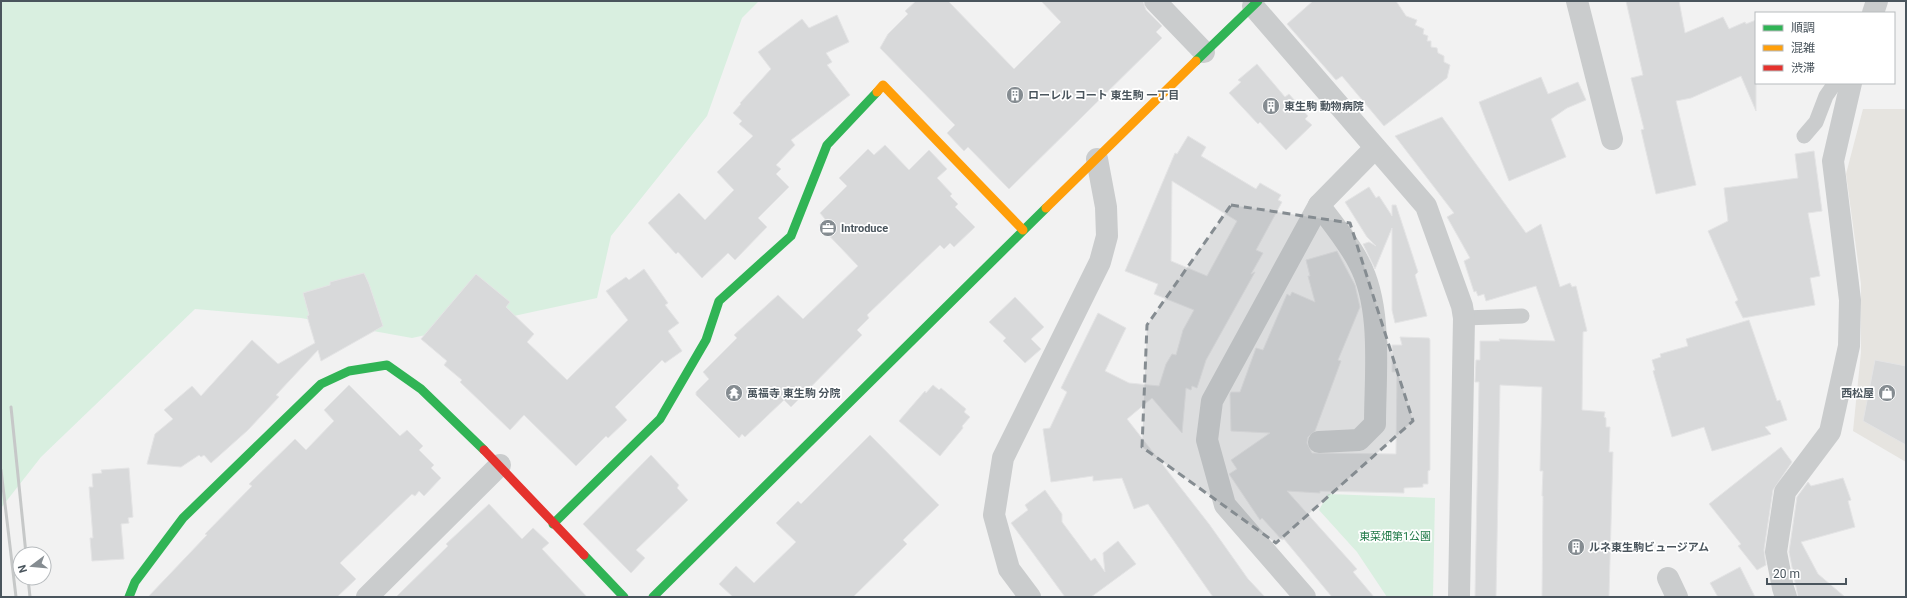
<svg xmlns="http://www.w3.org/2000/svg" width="1907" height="598" font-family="Roboto,'Noto Sans JP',sans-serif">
<rect width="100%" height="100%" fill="#f2f2f2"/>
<polygon fill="#e6e4e0" points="1863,109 1906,109 1906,462 1853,431 1861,352 1861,284 1846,174"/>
<g fill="#d9efe0">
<polygon points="1,1 759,1 742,18 707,116 611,236 597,298 412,338 301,318 195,309 41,457 1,508"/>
<polygon points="1328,494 1435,498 1433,597 1387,597 1357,552 1319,510"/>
</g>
<g fill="#d8d9da" stroke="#e4e4e5" fill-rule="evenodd">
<polygon points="916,1 948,1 1014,69 1061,22 1041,1 1143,1 1146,10 1162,26 1156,32 1162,38 1009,189 968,147 964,151 947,133 955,125 880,48 888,34 908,14 905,11"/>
<polygon points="1313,1 1396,1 1406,16 1417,20 1415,25 1424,29 1423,34 1428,36 1427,41 1431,41 1431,47 1437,48 1438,53 1444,56 1444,62 1450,65 1447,78 1384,126 1342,76 1336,80 1287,24"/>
<polygon points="1626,1 1679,1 1685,33 1723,17 1729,29 1745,22 1746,24 1756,20 1756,111 1741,76 1691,98 1676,101 1696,185 1656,194 1641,130 1644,129 1631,78 1643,75"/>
<polygon points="837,15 849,42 826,53 832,62 827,65 850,95 791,140 795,145 776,165 781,169 776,174 789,187 758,218 767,227 735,260 728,253 702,278 678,252 676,254 648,223 679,193 705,220 734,190 717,172 753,136 739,124 742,121 733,113 741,104 740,103 771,69 758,52 802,19 809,28"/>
<polygon points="1257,64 1285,97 1289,94 1308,116 1305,119 1312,125 1286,150 1260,122 1258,124 1229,93 1241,82 1238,80"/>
<polygon points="1541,77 1548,94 1578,82 1586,100 1567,108 1551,119 1566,157 1509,181 1479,102"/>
<polygon points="1442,117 1526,233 1541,224 1560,287 1570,283 1572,287 1576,286 1587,331 1583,332 1582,410 1605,412 1604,417 1606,418 1606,427 1610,427 1609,452 1613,452 1609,597 1542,597 1543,496 1542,496 1543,471 1540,471 1542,387 1500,385 1496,597 1475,597 1479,382 1475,382 1476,360 1480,360 1480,341 1500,341 1499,339 1555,341 1536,286 1486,301 1484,294 1478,296 1476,291 1474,292 1464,261 1470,258 1447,217 1454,213 1395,136"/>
<path d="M1188 136 1206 147 1201 156 1256 189 1260 183 1281 195 1278 200 1282 202 1256 250 1263 253 1251 274 1255 272 1206 360 1197 388 1192 386 1191 390 1186 388 1182 433 1152 398 1127 419 1209 524 1248 579 1265 597H1213L1148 504 1134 509 1122 478 1093 481V476L1051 482 1043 429 1050 428 1067 392 1061 388 1098 313 1126 328 1105 371 1129 383 1159 386 1166 364 1172 354 1176 355 1183 330 1194 310 1154 294 1158 284 1125 271 1175 153 1177 154ZM1172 181 1237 221 1207 276 1171 261Z"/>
<polygon points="885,145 909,170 929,150 947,169 937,178 952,194 950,196 958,204 955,207 975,227 954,247 950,243 944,249 940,245 867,315 869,318 857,330 862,335 791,407 784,400 745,437 742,434 739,438 696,395 696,392 709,379 703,372 737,338 734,335 778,295 803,319 858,266 819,225 825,219 820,213 847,186 839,178 868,149 874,155"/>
<polygon points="1814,151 1822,211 1808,213 1820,276 1810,278 1815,305 1743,318 1735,302 1738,300 1708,231 1728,221 1724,188 1798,178 1795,154"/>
<polygon points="1369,187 1376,198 1379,196 1392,216 1392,205 1396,205 1418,272 1415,275 1427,316 1395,323 1392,310 1392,228 1375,269 1363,244 1369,242 1376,246 1367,237 1345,202"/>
<polygon points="1337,251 1355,285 1360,307 1338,360 1341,361 1315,431 1308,437 1307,443 1312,453 1396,454 1397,372 1392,372 1392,345 1402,345 1400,337 1429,338 1430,340 1430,470 1428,471 1428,484 1423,484 1423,487 1404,488 1404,493 1320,491 1320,493 1287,491 1357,569 1353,572 1374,597 1332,597 1284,539 1282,540 1262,518 1260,520 1229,474 1237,469 1231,460 1270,433 1231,431 1230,394 1231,392 1240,392 1256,348 1263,350 1287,294 1290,296 1292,292 1315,302 1308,276 1310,276 1306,260"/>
<polygon points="644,269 668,303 665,305 679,323 668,331 682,351 665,363 662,360 615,407 627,420 608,438 606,436 576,466 524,415 510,430 460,382 462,380 444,365 447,361 421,339 476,274 510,302 506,307 534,334 527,342 567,380 628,320 606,291 626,277 629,280"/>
<polygon points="364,273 369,284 383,326 321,361 318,350 276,395 279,397 248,430 211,463 204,455 201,457 199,455 181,467 147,464 155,434 173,419 164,410 192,386 201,396 252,340 278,364 315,343 307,316 309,315 303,293 330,285 330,282"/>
<polygon points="1015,297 1044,327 1031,339 1041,349 1025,363 1003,341 1006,338 989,322"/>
<polygon points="1749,320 1777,401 1780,400 1787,420 1765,427 1771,434 1712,451 1704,427 1672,437 1653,371 1655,370 1652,360 1661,357 1660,354 1688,346 1686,339"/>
<polygon points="1875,360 1906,366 1906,445 1863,421"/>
<polygon points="349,385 400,436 407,430 423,446 419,450 434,465 431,468 441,478 424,496 419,491 415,496 412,494 340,563 356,579 337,597 148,597 207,535 205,534 252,486 249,484 295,439 306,450 334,421 324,410"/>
<polygon points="933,385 939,390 941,388 966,409 964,412 970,417 962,426 963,428 940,456 899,421 925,391 926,393"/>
<polygon points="870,435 939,505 903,540 907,544 853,597 733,597 719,584 736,566 754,583 796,542 776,523 798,501 801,504"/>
<polygon points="1781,447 1792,462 1773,490 1764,550 1766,565 1757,570 1738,546 1741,544 1709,504"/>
<polygon points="651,455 679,485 677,488 688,500 636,550 645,558 631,573 583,524"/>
<polygon points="129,468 133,517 128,518 129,523 121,524 124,559 92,561 90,538 93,538 89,487 93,487 92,474 102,473 101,470"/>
<polygon points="1843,478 1851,500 1848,501 1855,527 1801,542 1818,574 1845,597 1798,597 1789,552 1797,497 1808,482 1811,486"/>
<polygon points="1045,490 1062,514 1062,522 1091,561 1095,558 1105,572 1103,553 1118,541 1136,564 1091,597 1065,597 1011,523 1028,510 1025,505"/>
<polygon points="489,504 522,539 533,528 549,543 542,549 587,597 396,597 448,546 446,544"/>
<polygon points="1740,567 1755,597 1718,597 1710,583"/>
</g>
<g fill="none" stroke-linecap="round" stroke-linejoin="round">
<g stroke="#cacccd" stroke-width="15">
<polyline points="1804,136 1816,122 1826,96 1835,83"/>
<polyline points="1464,318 1522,316"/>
</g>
<g stroke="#cacccd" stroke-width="22">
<polyline points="1155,1 1204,52"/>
<polyline points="1577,1 1612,139"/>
<polyline points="1253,6 1426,206 1462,306 1464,318 1459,597"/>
<polyline points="1873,13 1877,1"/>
<path d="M1319 442 1359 440 1375 424C1375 374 1383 308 1359 263 1349 243 1333 224 1319 205"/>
<polyline points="1668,578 1677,597"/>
<polyline points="367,597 500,465"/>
<polyline points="1030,597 1009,569 994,515 1003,458 1100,262 1107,236 1106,207 1097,159"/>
<polyline points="1305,597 1225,505 1207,440 1212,401 1319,205 1375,148"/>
<polyline points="1786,597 1783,588 1776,552 1785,492 1830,432 1849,346 1850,300 1833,161 1851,83"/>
</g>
<g stroke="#30b455" stroke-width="9">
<polyline points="1196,61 1258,1"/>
<polyline points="553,524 660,419 706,340 719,301 791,236 827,145 877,92"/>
<polyline points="584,555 624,597"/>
<polyline points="129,597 135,582 183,518 321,384 349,371 387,365 421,389 484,450"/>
<polyline points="653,597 1046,208"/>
</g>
<g stroke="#ff9f0a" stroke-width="9">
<polyline points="877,92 883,85 1023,230"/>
<polyline points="1046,208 1196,61"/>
</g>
<polyline stroke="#e5322d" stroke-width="9" points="484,450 584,555"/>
<g stroke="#c6c8c8" stroke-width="3">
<polyline points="11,407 26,554"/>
<polyline points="1,470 16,597"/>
<polyline points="28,578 30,597"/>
</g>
</g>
<path fill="#858c91" fill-opacity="0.2" stroke="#858c91" stroke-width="3" stroke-dasharray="8 5" stroke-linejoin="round" d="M1231 205 1350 223 1413 421 1276 543 1142 447 1147 325Z"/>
<defs>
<symbol id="building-disc" viewBox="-11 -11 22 22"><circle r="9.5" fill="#858c91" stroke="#fff"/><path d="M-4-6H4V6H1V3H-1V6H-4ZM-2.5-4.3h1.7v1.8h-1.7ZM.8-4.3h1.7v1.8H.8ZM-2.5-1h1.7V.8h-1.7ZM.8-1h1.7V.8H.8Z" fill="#fff"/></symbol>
<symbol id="office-disc" viewBox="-11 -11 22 22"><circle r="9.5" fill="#858c91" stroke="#fff"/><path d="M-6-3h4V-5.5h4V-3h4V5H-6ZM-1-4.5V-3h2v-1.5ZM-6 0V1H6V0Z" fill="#fff"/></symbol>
<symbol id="temple-disc" viewBox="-11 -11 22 22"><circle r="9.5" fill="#858c91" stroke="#fff"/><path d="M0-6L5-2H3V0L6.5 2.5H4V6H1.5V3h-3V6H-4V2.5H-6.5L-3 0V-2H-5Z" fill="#fff"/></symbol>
<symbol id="shop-disc" viewBox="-11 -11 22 22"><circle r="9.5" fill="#858c91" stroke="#fff"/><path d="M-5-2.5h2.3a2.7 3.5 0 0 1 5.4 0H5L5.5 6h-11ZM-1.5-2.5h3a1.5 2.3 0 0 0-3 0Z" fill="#fff"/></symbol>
</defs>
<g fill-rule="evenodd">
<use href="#building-disc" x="1005" y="85" width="20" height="20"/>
<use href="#building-disc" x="1261" y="96" width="20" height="20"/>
<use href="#office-disc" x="818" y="218" width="20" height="20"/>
<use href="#temple-disc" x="724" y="383" width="20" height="20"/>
<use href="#shop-disc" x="1877" y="383" width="20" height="20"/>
<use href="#building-disc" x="1566" y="537" width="20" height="20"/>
</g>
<g text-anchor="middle" stroke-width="3.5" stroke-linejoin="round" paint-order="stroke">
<g font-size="11" font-weight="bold" fill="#4a555d" stroke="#fff" text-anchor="start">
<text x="1028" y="99">ローレル コート 東生駒 一丁目</text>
<text x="1284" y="110">東生駒 動物病院</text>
<text x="841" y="232">Introduce</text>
<text x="747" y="397">萬福寺 東生駒 分院</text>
<text x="1874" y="397" text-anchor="end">西松屋</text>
<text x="1589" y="551">ルネ東生駒ビュージアム</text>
</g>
<g font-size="11" fill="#207948" stroke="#fff">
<text x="1395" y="540">東菜畑第1公園</text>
</g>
</g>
<rect width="1907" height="598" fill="none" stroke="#4a555d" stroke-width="4"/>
<rect x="1755" y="12" width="140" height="72" fill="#ffffff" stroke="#b7bbbe"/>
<rect x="1763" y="25" width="20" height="6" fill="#30b455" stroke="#b7bbbe"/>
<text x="1791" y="32" font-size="12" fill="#4a555d">順調</text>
<rect x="1763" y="45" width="20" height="6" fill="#ff9f0a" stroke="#b7bbbe"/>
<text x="1791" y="52" font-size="12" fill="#4a555d">混雑</text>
<rect x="1763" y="65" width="20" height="6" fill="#e5322d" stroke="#b7bbbe"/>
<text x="1791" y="72" font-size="12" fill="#4a555d">渋滞</text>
<g transform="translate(32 566) rotate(254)"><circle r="19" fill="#ffffff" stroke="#b7bbbe"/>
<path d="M0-3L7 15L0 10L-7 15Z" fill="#858c91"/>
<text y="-6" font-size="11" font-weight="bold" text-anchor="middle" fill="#4a555d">N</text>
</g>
<path d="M1767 578v6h79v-6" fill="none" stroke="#4a555d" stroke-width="2"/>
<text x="1773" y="578" font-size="12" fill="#4a555d" stroke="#ffffff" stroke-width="3" paint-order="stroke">20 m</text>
</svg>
